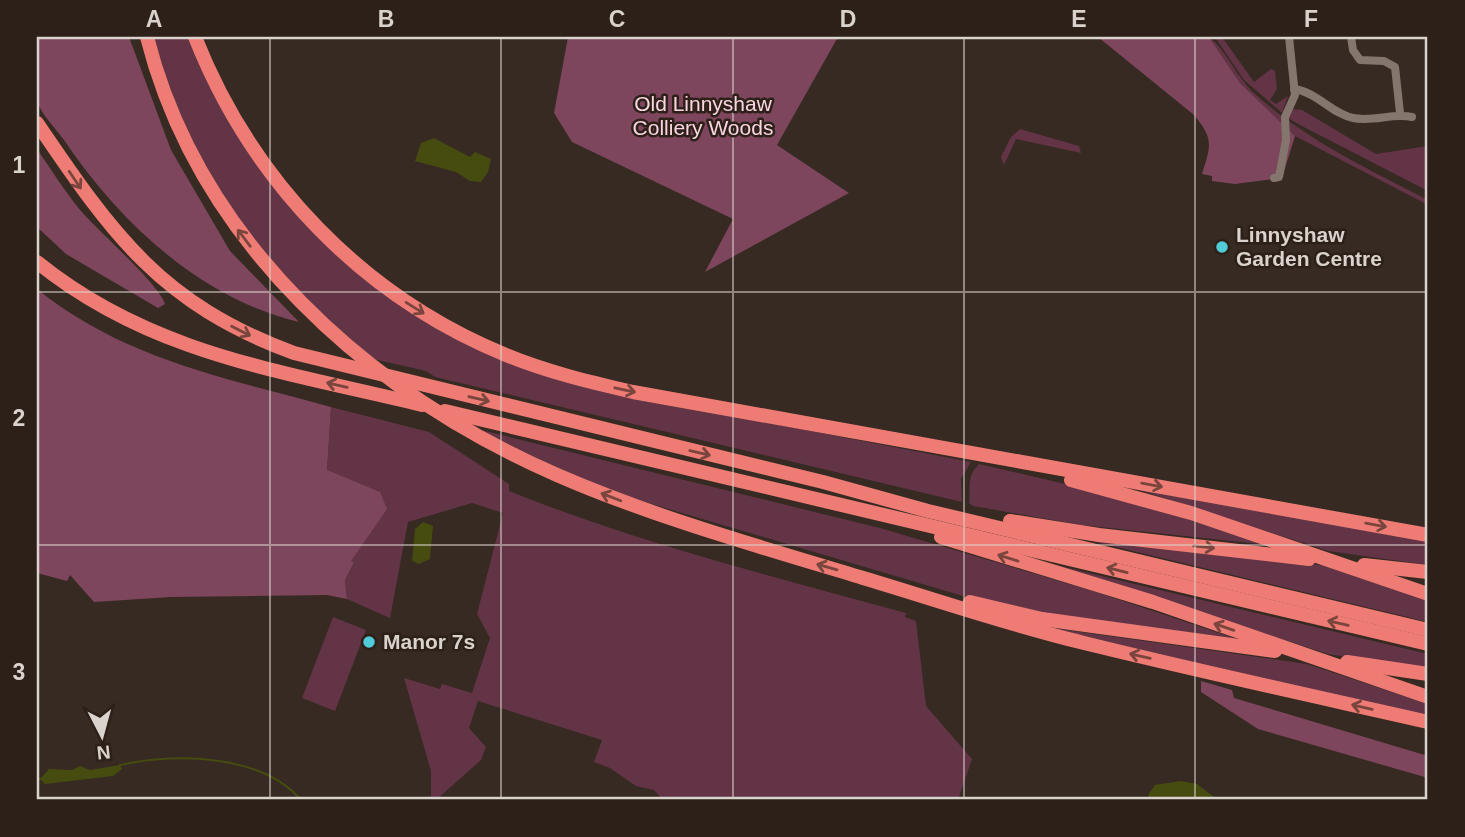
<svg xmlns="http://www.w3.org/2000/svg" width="1465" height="837" font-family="Arial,sans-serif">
<rect width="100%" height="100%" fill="#362a22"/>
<g fill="#623446">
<polygon points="153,37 191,37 292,208 460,339 651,400 971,462 961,479 962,502 435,377 426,371 373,359 279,276 208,174 178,112"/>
<path d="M1209 37C1227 51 1237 78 1255 94 1306 140 1368 169 1428 200V205L1295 136 1240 83Z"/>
<polygon points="1215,37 1222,37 1254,82 1271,69 1275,71 1277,89 1270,100 1276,104 1288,96 1282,113 1244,80"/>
<polygon points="1291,109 1302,110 1376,154 1428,146 1428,191 1298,124 1287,117"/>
<polygon points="1020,129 1079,146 1081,153 1016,139 1004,165 1001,157 1011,137"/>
<path d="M331 407 429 432 509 484V491C638 543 772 576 906 613L905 617 916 621 926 706 972 759 958 800H779L770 797 768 800 662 799 654 790 636 786 610 768 594 762 602 740 478 701 469 728 486 747 481 760 436 800H431V771L404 678 440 689 442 684 472 693 490 638 477 614 503 513 472 503 408 522 390 618 347 599 345 580 354 564 350 561 386 509 327 470Z"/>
<polygon points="481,430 880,528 1093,591 1243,641 1069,618 973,599 618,494 567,474"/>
<path d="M979 464 1108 494 1270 545 1081 525 973 506 969 503C971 486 966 477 979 464Z"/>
<polygon points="1136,489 1428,539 1428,565 1328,551"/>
<polygon points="1075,537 1337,567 1428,598 1428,622"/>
<polygon points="1047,563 1428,654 1428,670 1328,654"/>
<polygon points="333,617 366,630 335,711 302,698"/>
<polygon points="1038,626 1307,664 1428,704 1428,718"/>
</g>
<g fill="#7d465c">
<path d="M37 37H129L171 150 230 251 299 322C201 299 119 222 64 140 56 129 41 114 37 101 32 86 37 53 37 37Z"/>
<polygon points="568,37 838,37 777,145 849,193 705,272 733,219 572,142 554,113"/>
<path d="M1098 37H1209L1240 83 1295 136 1282 178 1235 184 1212 181V176L1202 174C1211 145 1214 139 1194 115Z"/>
<path d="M37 149C51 169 65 192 81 211 99 232 159 284 165 304L158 308 66 254 37 227Z"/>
<path d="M37 289C124 359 225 378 331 407L327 470 380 492 387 509 351 561 354 563 345 580 347 599 327 595 171 597 94 602 70 575 67 581 37 573Z"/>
<polygon points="1201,681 1232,690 1234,698 1428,756 1428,778 1258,729 1201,692"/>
</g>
<g fill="#464c10">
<polygon points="434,138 470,157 475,152 491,159 488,172 481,182 470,181 456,172 415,161 421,143"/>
<polygon points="423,522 433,526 430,559 419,564 412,561 415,529"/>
<polygon points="120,765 122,769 113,776 45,784 40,779 49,769 72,770 80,766 90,770"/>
<polygon points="1181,781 1197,784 1218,800 1151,800 1148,795 1155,785"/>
</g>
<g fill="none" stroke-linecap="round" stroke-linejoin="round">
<g stroke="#464c10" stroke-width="2">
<path d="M120 765C176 753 262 754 301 800"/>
<polyline points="37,779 40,779"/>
</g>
<g stroke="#85766d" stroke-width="8">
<polyline points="1351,37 1353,50 1360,60 1384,61 1395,67 1400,113"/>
<path d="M1294 89C1317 92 1332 114 1353 118 1373 122 1393 113 1412 117"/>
<polyline points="1274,178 1279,177 1286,140 1285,117 1295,95 1289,37"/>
</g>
<g stroke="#ef7c74" stroke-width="14">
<path d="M147 37C199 242 369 393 557 475 656 518 761 547 863 578 937 600 1009 625 1084 643 1198 671 1313 696 1428 722"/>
<path d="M195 37C252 181 362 296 506 355 547 372 590 382 633 392L1428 535"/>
<path d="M37 123C113 235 161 304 294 353L823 482 928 511 1428 630"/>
<path d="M37 262C152 355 283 371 422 405"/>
<polyline points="445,411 1428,644"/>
<polyline points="1071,480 1191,513 1428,594"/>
<polyline points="1010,521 1099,535 1309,559"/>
<polyline points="941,537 1153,602 1428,697"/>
<polyline points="1364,565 1428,572"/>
<polyline points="970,602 1042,619 1275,651"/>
<polyline points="1347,662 1428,674"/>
</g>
</g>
<defs><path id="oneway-shaft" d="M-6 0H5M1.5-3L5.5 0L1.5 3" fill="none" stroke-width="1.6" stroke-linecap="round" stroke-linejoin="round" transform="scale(1.75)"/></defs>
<g stroke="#7a453d">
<use href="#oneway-shaft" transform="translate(75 180) rotate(56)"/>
<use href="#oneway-shaft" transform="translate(244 238) rotate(-127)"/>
<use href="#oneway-shaft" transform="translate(415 308) rotate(32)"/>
<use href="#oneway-shaft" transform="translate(241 331) rotate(27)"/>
<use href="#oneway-shaft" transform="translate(337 385) rotate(-167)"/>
<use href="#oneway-shaft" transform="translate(625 390) rotate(12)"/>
<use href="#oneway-shaft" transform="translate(479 399) rotate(13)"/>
<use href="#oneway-shaft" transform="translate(700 453) rotate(13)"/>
<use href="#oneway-shaft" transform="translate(1152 485) rotate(10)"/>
<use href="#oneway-shaft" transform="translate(611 497) rotate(-159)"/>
<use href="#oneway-shaft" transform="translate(1376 525) rotate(10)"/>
<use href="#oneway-shaft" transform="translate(1204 547) rotate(6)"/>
<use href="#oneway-shaft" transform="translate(1008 558) rotate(-163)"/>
<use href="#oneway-shaft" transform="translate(827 567) rotate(-164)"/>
<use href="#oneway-shaft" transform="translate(1117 570) rotate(-166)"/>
<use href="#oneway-shaft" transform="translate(1338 623) rotate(-167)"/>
<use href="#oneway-shaft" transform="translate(1224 627) rotate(-161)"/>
<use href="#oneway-shaft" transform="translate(1140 656) rotate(-167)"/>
<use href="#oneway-shaft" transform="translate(1362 707) rotate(-167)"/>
</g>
<path fill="none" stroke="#dad2cc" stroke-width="2" stroke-opacity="0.55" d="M270 37V800M501 37V800M733 37V800M964 37V800M1195 37V800M37 292H1428M37 545H1428"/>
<g fill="#52cbd8" stroke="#2c2018" stroke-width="2.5">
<circle cx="1222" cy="247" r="7"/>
<circle cx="369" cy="642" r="7"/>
</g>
<g text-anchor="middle" stroke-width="5" stroke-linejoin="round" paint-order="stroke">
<g font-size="21" fill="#fad5e1" stroke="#2c2018">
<text x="703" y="111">Old Linnyshaw<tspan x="703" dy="24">Colliery Woods</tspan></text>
</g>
<g font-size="21" font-weight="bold" fill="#dad2cc" stroke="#2c2018" text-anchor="start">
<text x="1236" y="242">Linnyshaw<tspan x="1236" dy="24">Garden Centre</tspan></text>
<text x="383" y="649">Manor 7s</text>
</g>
</g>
<rect width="1465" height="837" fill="none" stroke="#2c2018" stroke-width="77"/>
<g transform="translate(102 736) rotate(174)" stroke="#2c2018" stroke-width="5" paint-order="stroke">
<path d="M0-5L12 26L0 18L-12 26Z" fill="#dad2cc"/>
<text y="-10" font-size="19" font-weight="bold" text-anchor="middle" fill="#dad2cc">N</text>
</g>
<rect x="38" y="38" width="1388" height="760" fill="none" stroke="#dad2cc" stroke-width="2.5"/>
<g font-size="23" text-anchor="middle" font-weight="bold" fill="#dad2cc">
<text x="154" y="27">A</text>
<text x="386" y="27">B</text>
<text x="617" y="27">C</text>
<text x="848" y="27">D</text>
<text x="1079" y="27">E</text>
<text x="1311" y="27">F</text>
<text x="19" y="173">1</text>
<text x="19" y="426">2</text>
<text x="19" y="680">3</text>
</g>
</svg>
